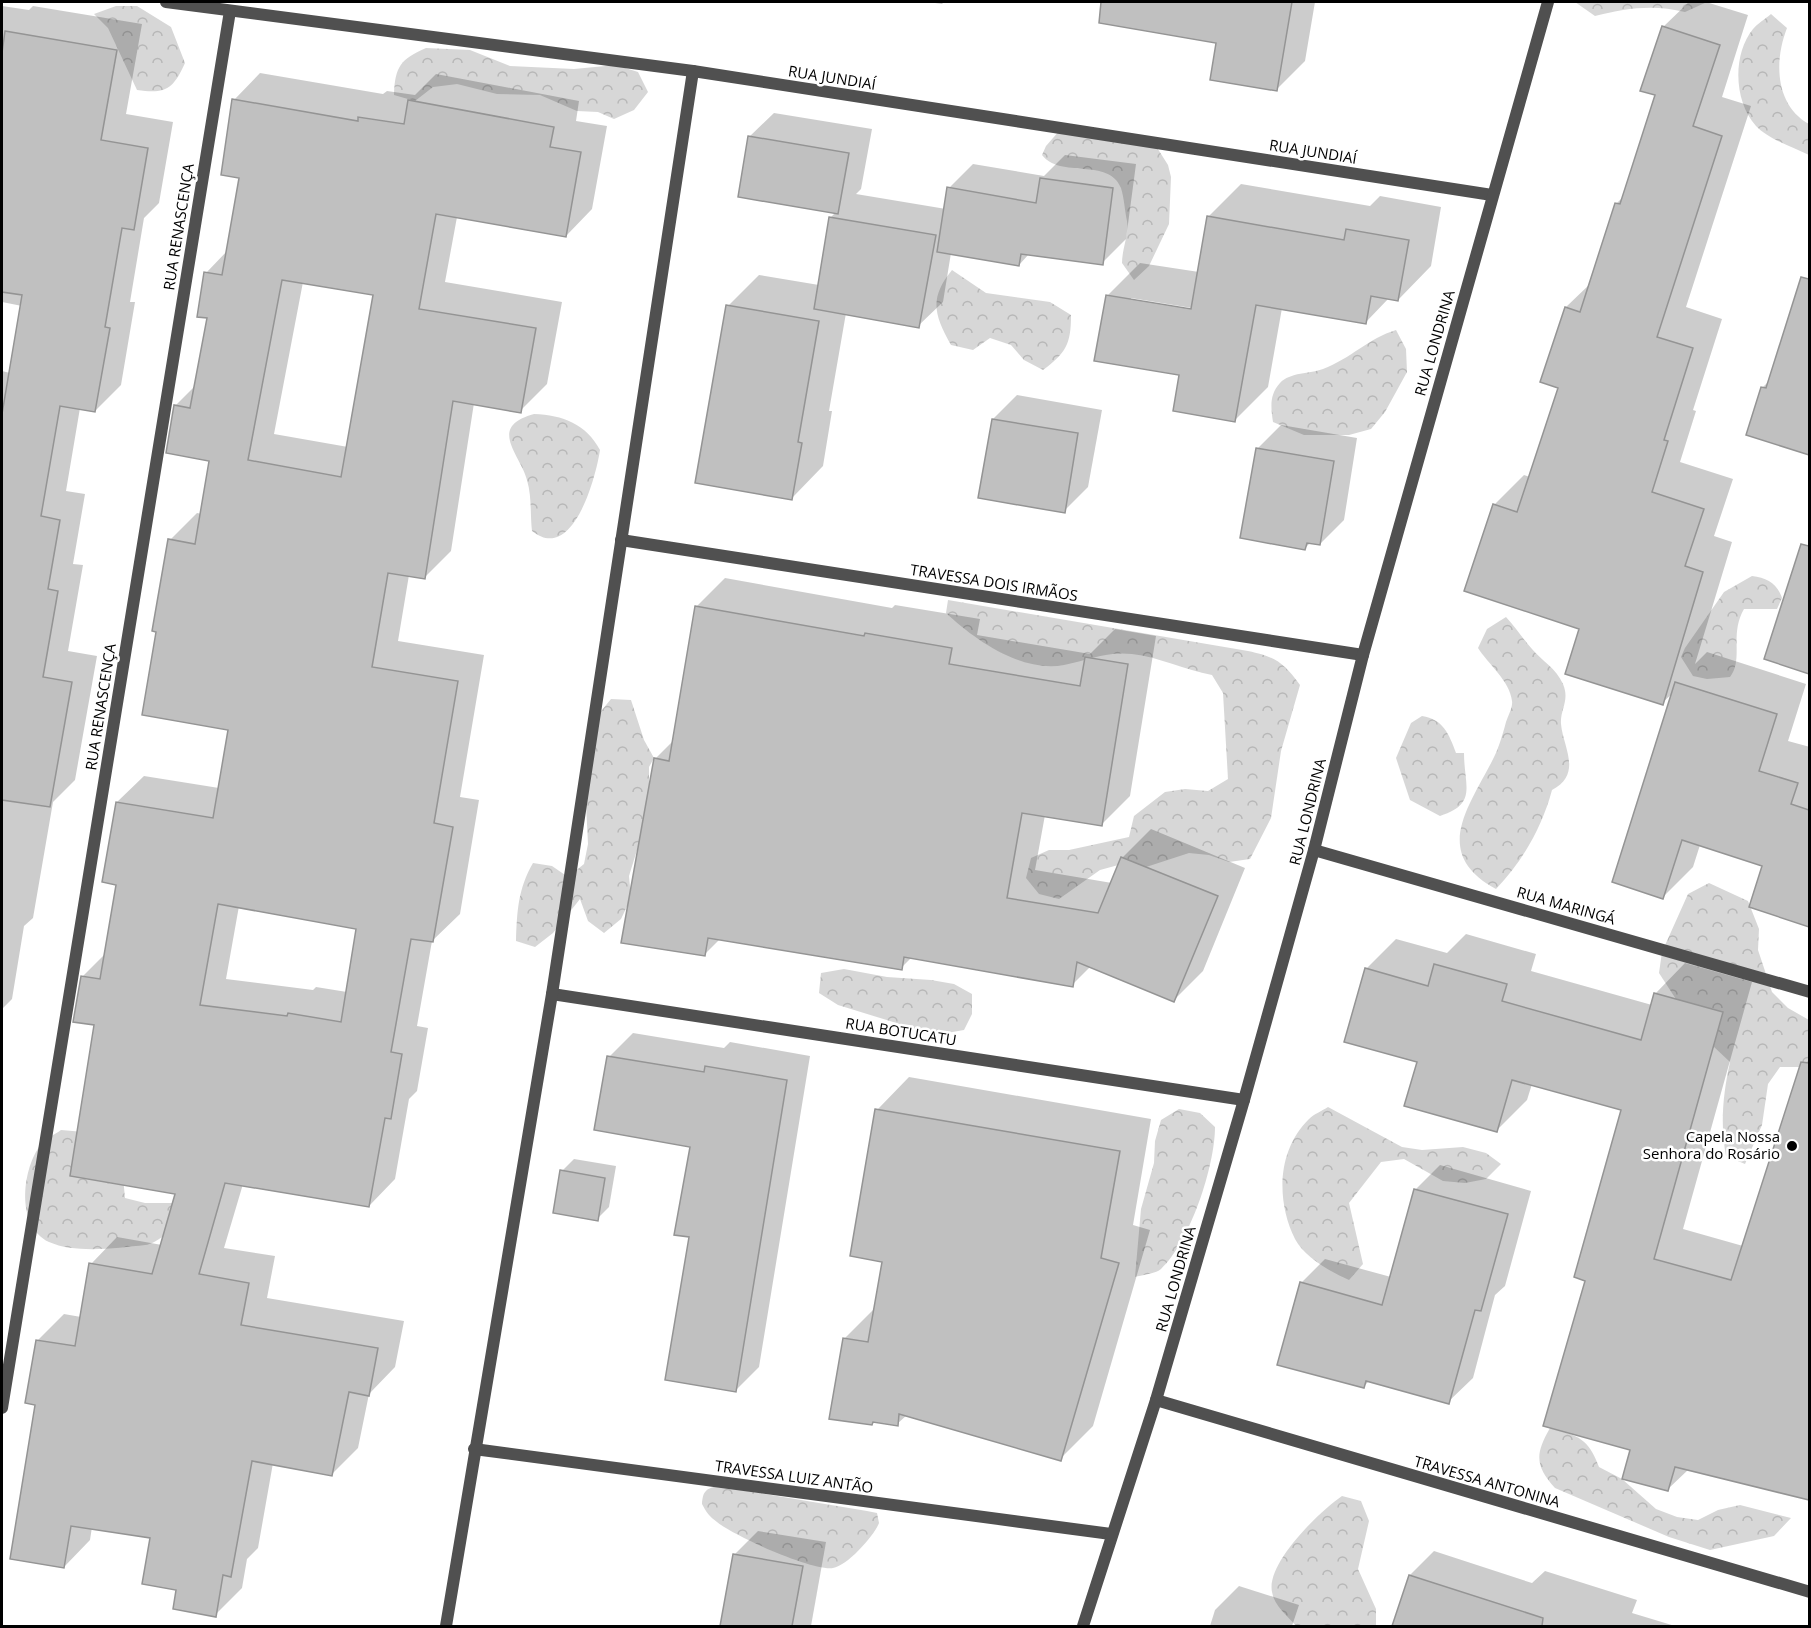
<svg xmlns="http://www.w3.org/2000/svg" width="1811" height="1628" font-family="'Open Sans',sans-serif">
<defs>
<pattern id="forest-crowns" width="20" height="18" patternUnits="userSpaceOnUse" patternTransform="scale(1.5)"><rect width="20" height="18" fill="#d7d7d7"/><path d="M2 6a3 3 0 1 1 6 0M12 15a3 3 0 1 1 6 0" fill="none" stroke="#b7b7b7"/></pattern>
</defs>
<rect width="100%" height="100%" fill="#fff"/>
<g fill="url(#forest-crowns)">
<path d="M1575 2H1707L1685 12C1654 4 1626 8 1595 16Z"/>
<path d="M116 6H137L171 27 185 63C173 90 165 94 137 90L108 28 94 14Z"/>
<path d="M1771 14 1787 28C1774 61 1775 105 1809 124V155C1793 147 1768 139 1756 126 1734 102 1732 55 1753 29 1757 24 1765 19 1771 14Z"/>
<path d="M426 48 470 50 510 66 574 69 616 65 638 72 648 92 634 110 614 119 598 112 577 111 540 95 497 94 457 84 433 87 415 101 394 95C395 66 401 59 426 48Z"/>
<path d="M1060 130 1156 146 1168 165 1171 177 1169 224 1149 266 1134 280 1122 263C1122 249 1129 235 1127 221 1125 212 1124 197 1121 188 1109 157 1060 179 1042 155L1046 146Z"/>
<path d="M952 270 986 293 1050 302 1071 315C1071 344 1066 353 1043 370L1024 360 1011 345 990 338 973 350 951 345C934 315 929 298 952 270Z"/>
<path d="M1396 330 1406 349 1407 372 1385 412 1371 429 1349 435H1304L1273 422C1271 408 1269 395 1280 383 1290 372 1310 374 1323 369 1350 359 1369 338 1396 330Z"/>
<path d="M534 414C563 415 586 424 600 450 596 477 573 564 532 531 530 514 532 497 527 480 520 454 487 427 534 414Z"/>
<path d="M1752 576C1767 578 1777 583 1782 598L1777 609H1744C1729 635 1744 658 1730 677L1707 679 1693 676 1681 657 1685 648 1724 592Z"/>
<path d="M948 600 1248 651C1276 657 1283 662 1300 685L1281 751 1271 818 1250 859 1229 862 1209 855 1189 853 1143 868 1122 864 1100 870 1059 899 1039 894 1026 878 1031 858 1049 850H1069L1129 837 1134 816 1165 792 1185 789 1208 791 1228 779 1223 693 1212 675C1185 670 1159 657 1132 654 1107 651 1088 660 1064 665 1022 673 975 640 946 613Z"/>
<path d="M1506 617C1516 628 1523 639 1532 649 1542 661 1556 668 1563 684 1570 701 1560 709 1561 724 1563 747 1583 774 1552 790 1542 827 1523 861 1496 889 1434 855 1465 812 1490 765 1498 751 1502 737 1506 722 1508 716 1513 707 1512 701 1510 681 1488 664 1478 648L1487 629Z"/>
<path d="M611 699 631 700 644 740 654 758 649 767V811L629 876 631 898 621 919 604 933 588 921 580 899 553 933 535 947 516 941C517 911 518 889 533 863L552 866 568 877 584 864 588 844 586 804 597 716Z"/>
<path d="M1422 716C1443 719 1449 734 1456 753H1464C1464 786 1478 804 1440 816L1410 800 1396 758 1411 723Z"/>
<path d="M1709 883 1748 901 1759 929 1758 950 1772 992 1788 1008 1809 1020V1067H1780L1768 1084 1762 1125 1745 1164 1726 1156C1720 1124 1723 1094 1730 1062L1696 1030 1659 973 1662 952 1688 894Z"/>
<polygon points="844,969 887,977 931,980 954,984 972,994 972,1014 964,1030 941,1034 919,1030 838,1005 819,993 821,973"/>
<path d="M1328 1107 1402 1147 1422 1150 1463 1147 1486 1153 1501 1164 1486 1179 1465 1183 1443 1181 1404 1159 1381 1162 1349 1203 1363 1264 1349 1280C1331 1272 1305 1258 1295 1239 1276 1201 1277 1150 1309 1119 1314 1114 1322 1111 1328 1107Z"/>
<path d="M1179 1109 1200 1113 1215 1127C1215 1166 1190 1242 1161 1269 1155 1274 1142 1275 1135 1277L1141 1209 1154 1163 1155 1141 1161 1120Z"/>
<path d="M61 1130 84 1132 123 1177 125 1198 145 1203H174L166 1235C160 1238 151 1245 145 1245 117 1248 76 1254 49 1242 16 1226 22 1172 39 1147 43 1140 54 1135 61 1130Z"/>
<path d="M1550 1428C1579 1436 1588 1438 1599 1467L1622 1479 1656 1509 1677 1517 1698 1520 1718 1510 1740 1505 1791 1518 1774 1536 1710 1550 1669 1537 1555 1488C1535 1466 1535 1454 1550 1428Z"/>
<path d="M717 1486 867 1511 877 1513 879 1523C874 1536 847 1566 833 1568 812 1571 734 1536 717 1522 710 1517 706 1512 702 1504 703 1492 705 1489 717 1486Z"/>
<path d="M1342 1496 1361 1501 1369 1521 1358 1569 1376 1609V1626H1296C1288 1616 1274 1606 1272 1592 1266 1563 1320 1511 1342 1496Z"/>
</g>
<g fill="#0003" fill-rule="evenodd">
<polygon points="928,2 944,2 942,4"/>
<polygon points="1128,2 1315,2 1305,61 1276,90 1218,42 1124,26"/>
<polygon points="1689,2 1706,2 1748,15 1722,97 1751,106 1686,307 1722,319 1693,410 1696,411 1680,462 1733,479 1714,536 1732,542 1695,664 1707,652 1806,684 1788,741 1810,747 1810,925 1751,906 1764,865 1700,845 1693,867 1663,897 1674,692 1662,703 1581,628 1494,505 1524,475 1530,477 1560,387 1566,307 1591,283 1616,204 1624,196 1657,95 1663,27"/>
<polygon points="2,6 29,10 33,6 142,24 126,114 173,122 159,203 144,218 130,302 135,302 121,385 95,411 80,408 66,491 85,494 73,564 83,565 68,651 97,656 75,780 53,802 33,918 24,926 12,999 2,1009 2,371 10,373 22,306 2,302"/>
<path d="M260 73 383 94 387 91 415 95 436 74 579 101 576 121 607 126 592 209 566 236 457 217 445 282 562 302 547 384 520 411 474 403 451 551 424 578 409 575 398 641 484 655 460 797 479 800 460 914 432 941 417 1026 428 1028 417 1091 409 1099 395 1179 369 1206 243 1184 224 1248 275 1256 267 1298 404 1321 395 1367 369 1394 358 1448 331 1475 273 1463 258 1548 247 1559 242 1588 215 1615 178 1589 152 1537 92 1527 90 1540 64 1567 37 1403V1341L64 1314 81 1317 91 1264 117 1237 162 1245 177 1193 96 1024 82 977 106 953 118 884 117 802 144 776 219 788 230 729 170 540 197 513 202 514 211 460 175 406 196 385 209 317 206 273 228 250 241 177 234 100ZM303 282 375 294 348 447 274 434ZM239 906 358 928 347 992 316 987 313 990 226 979Z"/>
<polygon points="774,113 872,129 861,189 856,194 946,209 949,188 973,164 1044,176 1065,155 1136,164 1126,239 1102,263 1029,254 1019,265 951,253 943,302 918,326 846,313 829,411 832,411 823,466 792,498 728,306 759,275 819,285 831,217 836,212 749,137"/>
<path d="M1241 184 1370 206 1380 196 1441 207 1431 266 1398 300 1389 298 1366 322 1282 308 1268 387 1235 420 1181 374 1107 296 1140 263 1199 272 1208 217ZM1131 298 1198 309V312L1131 301Z"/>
<polygon points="1810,279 1810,453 1748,434 1763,387 1769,381 1798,291"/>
<polygon points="1017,395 1102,410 1088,487 1064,511 993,419"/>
<polygon points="1281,425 1357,438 1344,520 1320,544 1311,542 1305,548 1257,449"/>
<polygon points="1810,566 1810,672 1766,658 1789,586"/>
<polygon points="725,578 892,608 895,605 980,619 977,635 1090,654 1115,629 1156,636 1130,796 1101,825 1045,815 1035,870 1112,883 1122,858 1151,829 1245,868 1203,971 1174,1000 1091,966 1072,985 912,957 901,968 721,938 704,955 655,759 674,740 696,607"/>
<polygon points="1466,934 1536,954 1531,971 1652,1005 1655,994 1685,963 1752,982 1683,1229 1743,1246 1801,1068 1810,1059 1810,1500 1689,1469 1668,1489 1632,1449 1587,1280 1623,1109 1532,1084 1527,1100 1497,1130 1418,1061 1366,969 1396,939 1447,953"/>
<polygon points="633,1033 724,1048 730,1042 810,1056 759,1367 735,1391 691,1236 692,1146 609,1057"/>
<polygon points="909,1077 1151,1119 1133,1225 1150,1230 1093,1426 1060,1459 907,1415 897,1424 844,1339 876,1307 883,1261 877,1110"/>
<polygon points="574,1159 616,1166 609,1207 597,1219 562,1171"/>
<polygon points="1440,1165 1531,1191 1505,1286 1495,1295 1473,1378 1448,1402 1369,1381 1363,1387 1301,1283 1325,1259 1391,1277 1416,1189"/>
<polygon points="758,1531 826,1542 811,1626 722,1626 734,1555"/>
<polygon points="1434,1551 1532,1583 1545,1571 1637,1600 1632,1613 1675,1626 1394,1626 1410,1575"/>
<polygon points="1239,1586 1299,1605 1292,1626 1210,1626 1215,1610"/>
</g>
<g fill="#c0c0c0" stroke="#949494" stroke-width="1.5" fill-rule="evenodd">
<polygon points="1101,2 1292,2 1277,91 1210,80 1216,43 1099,23"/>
<polygon points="1662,26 1720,45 1693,126 1722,136 1657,337 1693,348 1664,440 1668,441 1652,492 1704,509 1685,566 1703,572 1663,705 1565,674 1579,629 1464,591 1493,504 1517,512 1558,388 1540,382 1565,307 1580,312 1615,203 1620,204 1655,95 1640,91"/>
<polygon points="5,31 117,50 101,140 148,148 134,230 122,228 105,327 110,328 95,412 60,406 41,516 60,520 48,589 58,591 43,677 72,682 50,807 2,800 2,414 22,295 2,292 2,53"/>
<path d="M232 99 358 121V117L404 124 408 100 554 127 550 147 581 152 566 237 436 214 419 309 536 328 521 413 453 401 425 579 388 573 372 667 458 681 434 823 453 827 433 942 411 939 391 1052 402 1054 391 1119 385 1118 369 1207 225 1183 199 1274 249 1283 241 1325 378 1348 369 1396 349 1392 332 1476 252 1461 231 1577 223 1575 216 1617 173 1609 176 1590 142 1584 150 1538 71 1526 64 1568 10 1559 35 1405 25 1403 36 1340 75 1346 89 1263 152 1274 175 1194 70 1176 94 1025 73 1022 81 976 100 979 116 885 102 882 116 802 213 818 228 730 142 715 156 632 152 631 168 539 195 544 209 461 166 453 174 405 190 408 207 318 197 317 204 272 222 275 239 178 221 175ZM282 280 373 295 341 477 248 460ZM218 904 356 929 341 1022 288 1013 287 1016 200 1005Z"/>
<polygon points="748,136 849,153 838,214 738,197"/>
<polygon points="1040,178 1113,188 1103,265 1021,254 1019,266 937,252 947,187 1036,203"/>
<polygon points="1207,216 1344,240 1346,229 1409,240 1398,301 1371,296 1366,324 1256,305 1235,422 1173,411 1179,375 1094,361 1106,295 1191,309"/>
<polygon points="829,217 936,235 919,328 814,309"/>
<polygon points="1801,277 1809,279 1809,455 1746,435 1761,387 1766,388"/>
<polygon points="726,305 819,321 798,442 802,443 792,500 695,483"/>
<polygon points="992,419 1078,433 1065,513 978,498"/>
<polygon points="1256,448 1334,461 1320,545 1307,543 1305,550 1240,538"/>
<polygon points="1801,544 1809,546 1809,674 1764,659"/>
<polygon points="695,606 864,636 865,633 952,648 949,664 1080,686 1085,657 1128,664 1102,826 1022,813 1007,898 1098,913 1121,857 1218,896 1174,1002 1077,962 1073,987 904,957 902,970 708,938 705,956 621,943 654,758 669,761"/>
<polygon points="1675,682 1777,714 1759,771 1798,783 1791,804 1809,810 1809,927 1749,907 1762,866 1682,840 1663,899 1612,882"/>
<polygon points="1434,964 1507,984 1502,1001 1641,1040 1654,993 1723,1012 1654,1259 1731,1280 1801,1062 1809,1063 1809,1500 1675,1467 1668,1491 1622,1479 1630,1450 1543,1426 1585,1281 1574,1277 1621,1110 1512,1080 1497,1132 1404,1106 1417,1062 1344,1042 1365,968 1428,986"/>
<polygon points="607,1056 704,1072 705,1066 787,1080 736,1392 665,1380 689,1237 674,1235 690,1147 594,1130"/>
<polygon points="875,1109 1120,1151 1101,1258 1119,1263 1061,1461 899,1414 898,1426 873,1422 872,1425 829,1419 843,1338 868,1342 882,1262 850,1256"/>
<polygon points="560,1170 605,1178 598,1221 553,1213"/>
<polygon points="1414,1189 1508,1214 1481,1311 1475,1310 1449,1404 1366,1381 1364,1388 1277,1365 1300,1282 1382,1305"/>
<polygon points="733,1554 803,1566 792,1626 720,1626"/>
<polygon points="1409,1575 1543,1618 1542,1626 1392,1626"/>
</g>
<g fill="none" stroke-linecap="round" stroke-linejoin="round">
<g stroke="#505050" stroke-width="12">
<polyline points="166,2 693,71 1492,195"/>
<polyline points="621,540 1363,655"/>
<polyline points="1314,850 1810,992"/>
<polyline points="552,994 1244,1100"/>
<polyline points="1156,1400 1810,1592"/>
<polyline points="2,1408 230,11"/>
<polyline points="474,1449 1111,1534"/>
<polyline points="446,1626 552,994 693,71"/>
<polyline points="1083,1626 1156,1400 1244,1100 1314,850 1363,655 1548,2"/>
</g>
</g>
<circle fill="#000" stroke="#fff" stroke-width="2" cx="1792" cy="1146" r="6"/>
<g text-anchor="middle" stroke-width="5" stroke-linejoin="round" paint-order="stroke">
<g font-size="15" fill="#000" stroke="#fff">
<text transform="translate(832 78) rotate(9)" y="5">RUA JUNDIAÍ</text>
<text transform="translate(1313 152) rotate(9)" y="5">RUA JUNDIAÍ</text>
<text transform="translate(179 227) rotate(-81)" y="5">RUA RENASCENÇA</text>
<text transform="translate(1435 343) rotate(-74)" y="5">RUA LONDRINA</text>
<text transform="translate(994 583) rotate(9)" y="5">TRAVESSA DOIS IRMÃOS</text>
<text transform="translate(101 707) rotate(-81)" y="5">RUA RENASCENÇA</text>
<text transform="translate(1308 812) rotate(-76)" y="5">RUA LONDRINA</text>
<text transform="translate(1566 906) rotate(16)" y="5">RUA MARINGÁ</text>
<text transform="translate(901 1032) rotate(9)" y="5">RUA BOTUCATU</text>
<text transform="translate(1176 1279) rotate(-74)" y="5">RUA LONDRINA</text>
<text transform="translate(794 1477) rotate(8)" y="5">TRAVESSA LUIZ ANTÃO</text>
<text transform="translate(1487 1482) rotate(16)" y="5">TRAVESSA ANTONINA</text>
</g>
<g font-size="15" fill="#000" stroke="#fff" text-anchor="end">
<text x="1780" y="1142">Capela Nossa<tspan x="1780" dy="17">Senhora do Rosário</tspan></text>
</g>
</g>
<rect width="1811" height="1628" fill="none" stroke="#000000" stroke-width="6"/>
</svg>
